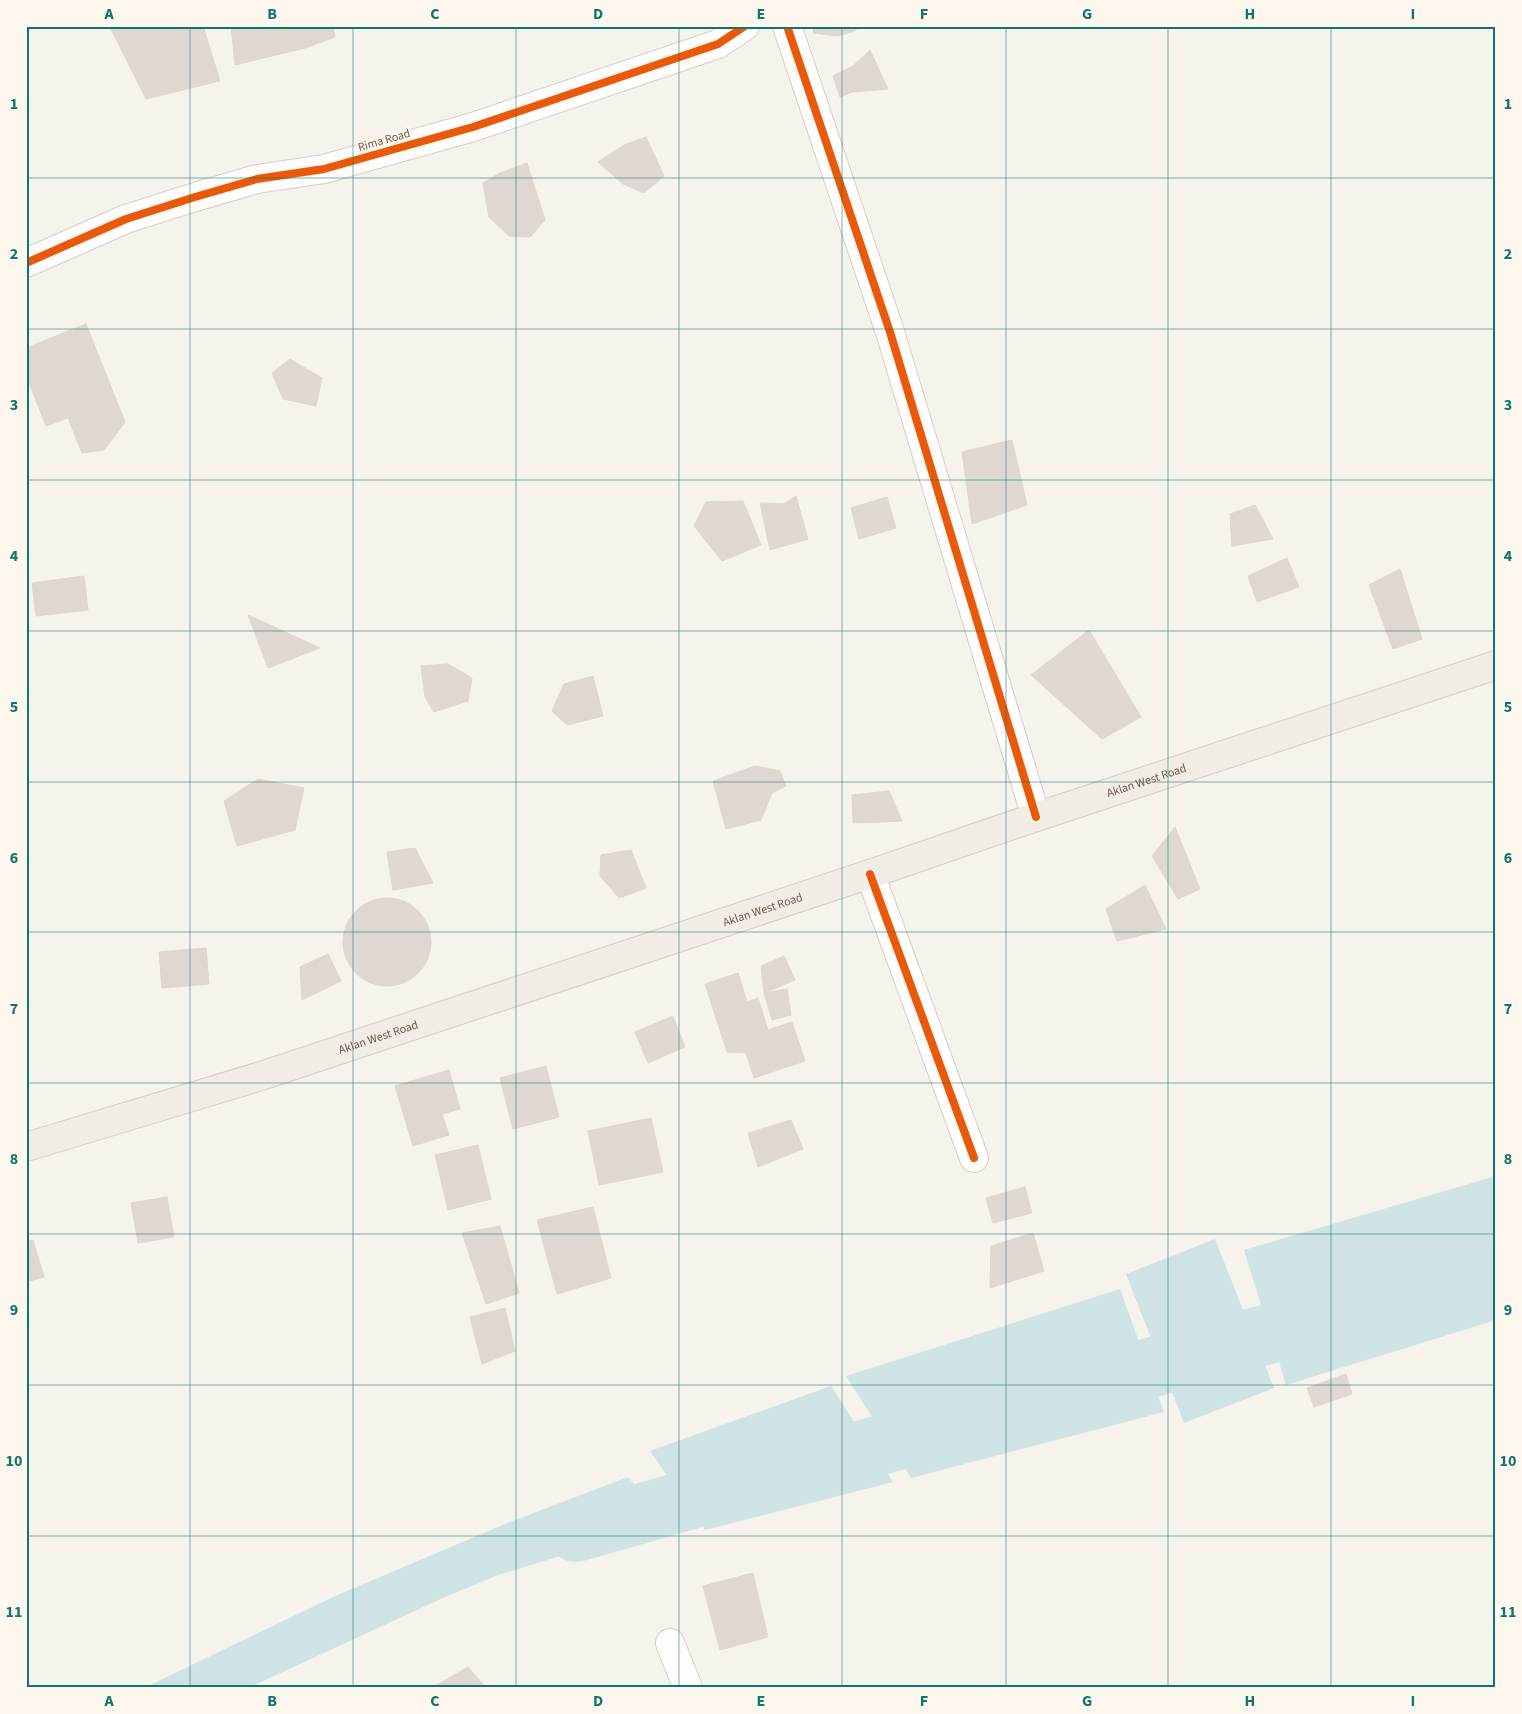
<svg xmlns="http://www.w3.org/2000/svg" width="1522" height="1714" font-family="'Source Sans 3',sans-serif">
<rect width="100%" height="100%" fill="#f6f2ec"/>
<g fill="#cfe3e5">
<polygon points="1496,1176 1496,1320 1286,1385 1244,1250"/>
<polygon points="1215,1239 1274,1388 1184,1423 1126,1274"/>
<polygon points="1120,1289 1164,1412 911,1478 846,1376"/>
<polygon points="831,1386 893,1482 705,1530 650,1451"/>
<polygon points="628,1477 670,1527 623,1542 560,1556 498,1575 445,1597 248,1688 144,1688 333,1597 505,1524"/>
</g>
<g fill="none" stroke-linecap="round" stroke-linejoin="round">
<g stroke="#cfe3e5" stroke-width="60">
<polyline points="1069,1391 1496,1269"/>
<polyline points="576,1532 968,1420"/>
</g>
</g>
<g fill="#dfd8d2" stroke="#ded6cf">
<polygon points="113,26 203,26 220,81 146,99 110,27"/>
<polygon points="231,26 333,26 335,37 305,48 235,65"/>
<polygon points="814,26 860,26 855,31 838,36 813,33"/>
<polygon points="870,50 888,89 852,92 840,97 833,76 853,66"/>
<polygon points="646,137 664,176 644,193 623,184 598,162 624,145"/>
<polygon points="527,163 545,220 530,237 509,236 489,217 483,183 500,173"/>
<polygon points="86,324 125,422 104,450 82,453 68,418 46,426 26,375 26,348"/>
<polygon points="290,359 322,378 316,406 283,399 272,373"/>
<polygon points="1012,440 1027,505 972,524 962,452"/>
<polygon points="796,496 808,539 770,550 760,503 783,504"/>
<polygon points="887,497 896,528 859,539 851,508"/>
<polygon points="743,501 761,545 722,561 694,526 706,502"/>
<polygon points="1255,505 1273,539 1232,546 1230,514"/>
<polygon points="1287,558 1299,587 1257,602 1248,576"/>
<polygon points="1400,569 1422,639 1393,649 1369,585"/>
<polygon points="84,576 88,610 36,616 32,583"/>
<polygon points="248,615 320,648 268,668"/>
<polygon points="1089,630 1141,717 1102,739 1031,675"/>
<polygon points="448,664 472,678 468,701 434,712 425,697 421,666"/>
<polygon points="593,676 603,716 567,725 552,711 564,684"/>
<polygon points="755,766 780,771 786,786 772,793 761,820 726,829 713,781"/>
<polygon points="258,779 304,788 295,830 237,846 224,801"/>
<polygon points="889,791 902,821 853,823 852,795"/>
<polygon points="1175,827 1200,889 1178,899 1152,856"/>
<polygon points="415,848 433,883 393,890 387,852"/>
<polygon points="631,850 646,888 619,898 600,876 601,855"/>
<polygon points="1145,885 1166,929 1117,941 1106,909"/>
<circle cx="387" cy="942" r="44"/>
<polygon points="206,948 209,984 162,988 159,952"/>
<polygon points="328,954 341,981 302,1000 300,967"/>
<polygon points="784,956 795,980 764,993 761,966"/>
<polygon points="738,973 747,1002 758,998 768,1030 792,1022 805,1061 754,1078 746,1053 727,1052 705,984"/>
<polygon points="787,989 791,1015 772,1020 764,993"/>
<polygon points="673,1016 685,1047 648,1063 635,1032"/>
<polygon points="546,1066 559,1117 513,1129 500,1078"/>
<polygon points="449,1070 460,1109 442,1114 449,1135 413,1146 395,1086"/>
<polygon points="651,1118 663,1172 599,1185 588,1131"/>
<polygon points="791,1120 803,1149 758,1167 748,1133"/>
<polygon points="478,1145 491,1199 448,1210 435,1155"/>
<polygon points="1025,1187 1032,1213 993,1223 986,1198"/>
<polygon points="167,1197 174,1237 138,1243 131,1203"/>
<polygon points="593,1207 611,1278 557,1294 537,1220"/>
<polygon points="500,1226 519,1293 486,1304 462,1233"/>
<polygon points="1033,1233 1044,1271 990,1288 991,1246"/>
<polygon points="33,1240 44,1277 26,1282 26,1242"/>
<polygon points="505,1308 515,1351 482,1364 470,1317"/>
<polygon points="1346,1374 1352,1394 1314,1407 1307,1388"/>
<polygon points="753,1573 768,1637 720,1650 703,1586"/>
<polygon points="468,1667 486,1688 432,1688"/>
</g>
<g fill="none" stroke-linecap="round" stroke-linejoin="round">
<defs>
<g id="minor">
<polyline points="787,26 890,332 1036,817"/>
<polyline points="26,263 126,219 195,197 257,179 324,169 473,127 718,44 745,26"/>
<polyline points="870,874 974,1158"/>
<polyline points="670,1643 688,1688"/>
</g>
<g id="major">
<path id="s1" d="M26 1147 261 1076 870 874 1036 817 1496 665"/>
</g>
</defs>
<use href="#minor" stroke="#d5cfca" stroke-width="30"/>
<use href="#major" stroke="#d4cdc7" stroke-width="30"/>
<use href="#minor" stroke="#fefdfc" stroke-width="28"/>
<use href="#major" stroke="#f1ede6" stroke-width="28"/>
<defs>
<g id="cycleway">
<polyline points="787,26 890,332 1036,817"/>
<polyline points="26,263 126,219 195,197 257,179 324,169 473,127 718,44 745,26"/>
<polyline points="870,874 974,1158"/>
</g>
</defs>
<use href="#cycleway" stroke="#fdf7ed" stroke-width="11"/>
<use href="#cycleway" stroke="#e8590c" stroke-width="8"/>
</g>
<path fill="none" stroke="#0f766e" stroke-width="1" stroke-opacity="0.55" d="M190 26V1688M353 26V1688M516 26V1688M679 26V1688M842 26V1688M1006 26V1688M1168 26V1688M1331 26V1688M26 178H1496M26 329H1496M26 480H1496M26 631H1496M26 782H1496M26 932H1496M26 1083H1496M26 1234H1496M26 1385H1496M26 1536H1496"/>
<g text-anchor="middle" stroke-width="4.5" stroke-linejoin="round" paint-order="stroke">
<g font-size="12" fill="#715b4e" stroke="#fdf7ed">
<text transform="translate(384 140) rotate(-16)" y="4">Rima Road</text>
<text dy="4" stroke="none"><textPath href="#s1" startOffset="1179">Aklan West Road</textPath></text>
<text dy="4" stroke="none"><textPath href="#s1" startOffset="774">Aklan West Road</textPath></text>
<text dy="4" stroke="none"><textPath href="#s1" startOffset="369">Aklan West Road</textPath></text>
</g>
</g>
<rect width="1522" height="1714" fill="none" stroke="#fdf7ed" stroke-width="55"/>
<rect x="28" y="28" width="1466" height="1658" fill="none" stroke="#0f766e" stroke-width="2"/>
<g font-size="16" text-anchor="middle" font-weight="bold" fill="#0f766e">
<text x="109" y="19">A</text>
<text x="272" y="19">B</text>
<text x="435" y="19">C</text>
<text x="598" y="19">D</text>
<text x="761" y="19">E</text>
<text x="924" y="19">F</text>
<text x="1087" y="19">G</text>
<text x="1250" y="19">H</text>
<text x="1413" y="19">I</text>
<text x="14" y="109">1</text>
<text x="1508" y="109">1</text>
<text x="14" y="259">2</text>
<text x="1508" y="259">2</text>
<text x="14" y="410">3</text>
<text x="1508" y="410">3</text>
<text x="14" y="561">4</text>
<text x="1508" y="561">4</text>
<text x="14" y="712">5</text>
<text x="1508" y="712">5</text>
<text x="14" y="863">6</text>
<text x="1508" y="863">6</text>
<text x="14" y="1014">7</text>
<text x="1508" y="1014">7</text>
<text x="14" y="1164">8</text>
<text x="1508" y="1164">8</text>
<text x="14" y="1315">9</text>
<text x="1508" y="1315">9</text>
<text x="14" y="1466">10</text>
<text x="1508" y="1466">10</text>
<text x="14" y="1617">11</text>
<text x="1508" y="1617">11</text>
<text x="109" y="1706">A</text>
<text x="272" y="1706">B</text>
<text x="435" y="1706">C</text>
<text x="598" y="1706">D</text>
<text x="761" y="1706">E</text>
<text x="924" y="1706">F</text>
<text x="1087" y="1706">G</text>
<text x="1250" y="1706">H</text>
<text x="1413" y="1706">I</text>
</g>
</svg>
